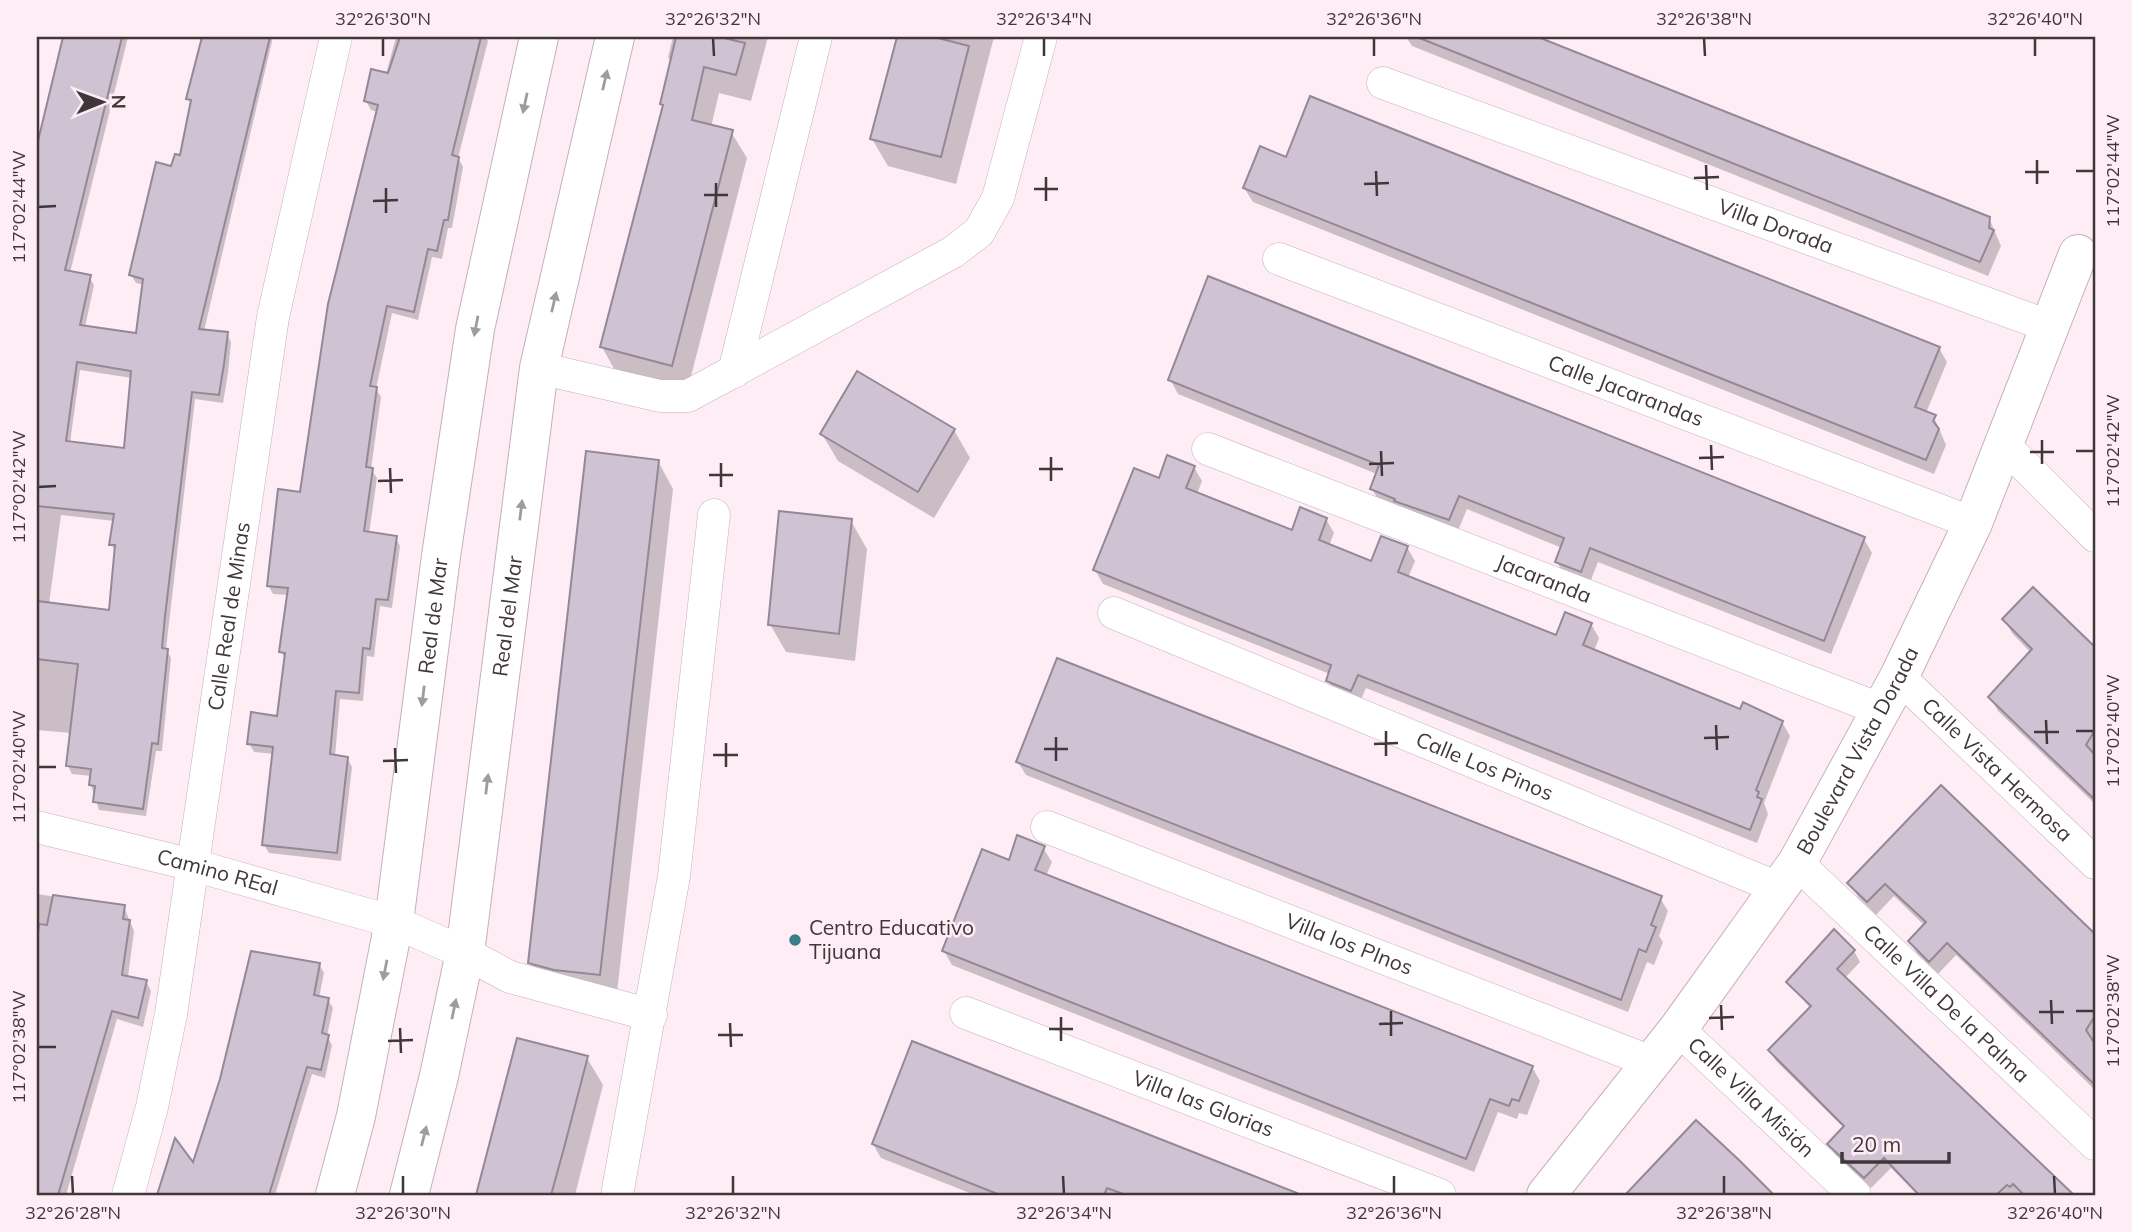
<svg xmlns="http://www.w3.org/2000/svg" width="2132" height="1232" font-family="Mulish,sans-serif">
<rect width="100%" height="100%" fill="#feedf5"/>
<g fill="#0003" fill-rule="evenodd">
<path d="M66 37H128L70 273 89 277 94 285 85 327 138 335 144 285 136 283 131 275 173 168 181 157 192 106 188 99 203 37H273L204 331 227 334 231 342 228 373 223 403 195 399 166 649 171 658 162 751H156L146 816 99 810 91 785 92 776 72 774 68 766 71 733 37 730V156ZM80 370 132 378 125 450 70 443ZM61 515 114 521 111 544 116 552 110 612 49 604Z"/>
<polygon points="396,37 485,37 488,41 458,158 463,167 452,228 448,228 442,259 432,257 418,320 392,313 376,389 381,397 371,469 377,478 369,534 395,537 400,546 392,608 380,606 374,657 367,656 363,701 340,699 335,757 347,758 352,767 341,861 269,853 264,845 274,754 254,752 249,743 278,718 286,660 281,652 289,595 273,594 268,585 302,494 378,112 371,110 366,101 386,74"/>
<polygon points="673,37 768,37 751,101 719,93 711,127 731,132 747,158 687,392 617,374 602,347 664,108 662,104 672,63 668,57"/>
<polygon points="898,37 994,37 956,184 888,166 872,139"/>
<polygon points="1406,37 1532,37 1989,218 2001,246 1988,276 1412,46"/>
<polygon points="1287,159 1939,348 1947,362 1926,413 1934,417 1946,445 1934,474 1253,202 1244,188"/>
<polygon points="1170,379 1864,539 1872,553 1831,654 1598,562 1589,585 1565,576 1557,562 1562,548 1467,509 1457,533 1380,503 1372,489 1377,474 1178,394"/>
<polygon points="954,430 970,458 934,518 838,461 822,434"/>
<polygon points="658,461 673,489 616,1002 546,990 530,962"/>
<polygon points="1194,467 1202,481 1197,494 1293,532 1326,519 1334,533 1329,546 1372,564 1407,547 1415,561 1408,578 1557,638 1591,624 1599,638 1594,651 1741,711 1782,722 1790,736 1764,803 1768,814 1757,843 1366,688 1359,704 1336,695 1328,681 1330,674 1103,584 1095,570 1160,480"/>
<polygon points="851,521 867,549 855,661 786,652 770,624"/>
<polygon points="2033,589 2095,650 2095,804 1998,711 1990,697 2031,653 2012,633 2004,619"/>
<polygon points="1018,762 1660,898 1668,911 1659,936 1663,942 1654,965 1647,962 1628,1012 1026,775"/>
<polygon points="1941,788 2095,936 2095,1090 1956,955 1938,974 1918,955 1910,942 1925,926 1894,896 1876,915 1858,897 1850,883"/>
<polygon points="1043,848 1052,862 1046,876 1532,1067 1540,1081 1527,1115 1519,1113 1517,1119 1498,1112 1474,1172 952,965 944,951"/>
<polygon points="37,894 124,907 134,931 128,977 146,981 151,991 143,1027 117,1019 66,1195 37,1195"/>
<polygon points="1854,951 1860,962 1845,978 2070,1195 1918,1195 1891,1168 1871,1188 1836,1155 1829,1144 1844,1128 1776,1061 1770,1050 1811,1009 1788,982"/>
<polygon points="319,964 324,973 319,998 328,1000 333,1008 327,1036 332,1045 325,1078 312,1074 275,1195 160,1195 194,1165"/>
<polygon points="518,1040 587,1058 603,1085 575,1195 479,1195"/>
<polygon points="913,1044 1297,1195 975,1195 881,1158 873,1144"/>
<polygon points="1696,1123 1772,1195 1627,1195"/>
</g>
<g fill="#cfc2d2" stroke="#948898" stroke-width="2" fill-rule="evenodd">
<path d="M63 37H122L65 270 91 275 80 325 136 333 143 279 129 275 156 162 171 166 175 154 180 155 191 100 186 99 202 37H270L199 329 228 332 224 364 219 395 192 392 165 616 162 648 168 649 158 744 152 743 143 809 93 802 95 786 89 785 91 769 66 766 78 664 37 659V601L109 610 115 545H109L114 514 37 506V145ZM77 362 131 371 124 448 66 441Z"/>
<polygon points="400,37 481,37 452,155 459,157 448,220 444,220 437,251 428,249 414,312 387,306 370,386 377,387 366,467 373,468 364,531 397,536 388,600 376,599 370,649 363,648 359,693 336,691 330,754 348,757 337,853 262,845 273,747 247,744 251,712 277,716 285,653 279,652 288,588 267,586 278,489 300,492 328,304 378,105 364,101 371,69 388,73"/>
<polygon points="676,37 720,37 745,43 736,75 704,67 692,120 733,130 672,366 600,347 663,105 660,104"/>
<polygon points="897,37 934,37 969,46 941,157 870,139"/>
<polygon points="1417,37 1538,37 1990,217 1989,228 1994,230 1980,262"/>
<polygon points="1310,96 1940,347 1915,407 1936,415 1933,421 1939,429 1926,460 1243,188 1260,146 1286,157"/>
<polygon points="1208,276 1865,537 1824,641 1590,548 1581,572 1555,562 1564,538 1459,496 1449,520 1394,501 1395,499 1370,489 1379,465 1168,380"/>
<polygon points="857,371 955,429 918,492 820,434"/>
<polygon points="586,451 659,460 600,975 554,970 528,963"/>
<polygon points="1167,455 1195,466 1186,488 1292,530 1300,507 1327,518 1319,540 1371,561 1381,536 1408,546 1398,572 1556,635 1565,612 1592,623 1583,645 1740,709 1743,702 1783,721 1756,790 1759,792 1757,797 1762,799 1750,830 1358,675 1351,691 1326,681 1331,665 1093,570 1134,468 1159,478"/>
<polygon points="779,511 852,519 839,634 768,625"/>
<polygon points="2033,587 2095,647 2095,730 2086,745 2095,755 2095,800 1988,697 2032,649 2002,619"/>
<polygon points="1057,658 1662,896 1651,925 1656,927 1646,952 1639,949 1621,1000 1016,762"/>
<polygon points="1941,785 2095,934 2095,1016 2086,1030 2095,1044 2095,1085 1947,943 1929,962 1908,941 1926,922 1885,884 1867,902 1847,883"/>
<polygon points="1017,835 1045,846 1035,870 1533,1066 1519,1101 1512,1099 1509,1106 1490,1099 1466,1159 942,951 982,849 1009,860"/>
<polygon points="53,895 125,905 123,919 130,920 122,975 147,980 138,1018 112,1011 58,1195 37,1195 37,941 39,924 47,925"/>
<polygon points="1834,929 1855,950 1837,969 2074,1195 2024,1195 2013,1184 2010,1187 2007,1185 1996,1195 1919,1195 1884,1158 1864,1178 1827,1144 1844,1126 1768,1050 1811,1006 1786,982"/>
<polygon points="251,951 320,963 314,995 329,998 322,1033 329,1035 321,1070 307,1067 269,1195 157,1195 175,1138 193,1162 220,1079"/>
<polygon points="517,1038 588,1056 564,1148 551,1195 476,1195"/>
<polygon points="912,1041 1297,1193 1296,1195 1126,1195 1107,1188 1104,1195 1000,1195 872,1144"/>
<polygon points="1696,1120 1739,1160 1774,1195 1625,1195"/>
</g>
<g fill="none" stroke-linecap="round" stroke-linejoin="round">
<defs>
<g id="minor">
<path id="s1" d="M1383 83 2051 327"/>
<path id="s2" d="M1279 259 1973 523"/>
<polyline points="539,368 660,396 688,396 953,252 979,232 998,198 1041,37"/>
<polyline points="734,372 816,37"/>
<polyline points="2005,446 2095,536"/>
<path id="s3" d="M1208 449 1882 710"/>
<path id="s4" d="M1114 613 1778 888"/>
<path id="s5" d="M1899 677 2095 863"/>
<path id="s6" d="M37 827 193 865 394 922 465 953 510 977 651 1015"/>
<path id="s7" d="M1047 827 1651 1062"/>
<path id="s8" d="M1797 863 2095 1144"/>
<path id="s9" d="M966 1013 1440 1195"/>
<path id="s10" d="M1678 1029 1855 1195"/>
<path id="s11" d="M128 1195 152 1107 171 1014 273 317 336 37"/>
<polyline points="617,1195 674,876 714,515"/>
</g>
<g id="tertiary">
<path id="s12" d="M335 1195 356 1116 394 922 441 556 475 329 539 37"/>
<path id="s13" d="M409 1195 439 1076 465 953 539 368 615 37"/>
<path id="s14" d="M1546 1195 1678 1029 1797 863 1899 677 1973 523 2078 254"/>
</g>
</defs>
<use href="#minor" stroke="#c5b0ba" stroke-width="33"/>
<use href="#tertiary" stroke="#c5b0ba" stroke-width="40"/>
<use href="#minor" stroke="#fff" stroke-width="32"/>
<use href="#tertiary" stroke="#fff" stroke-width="38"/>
</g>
<defs><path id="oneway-solid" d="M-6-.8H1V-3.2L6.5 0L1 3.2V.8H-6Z" transform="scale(1.75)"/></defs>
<g fill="#a09b9d">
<use href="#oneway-solid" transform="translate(605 80) rotate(-77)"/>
<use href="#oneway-solid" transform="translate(525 103) rotate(102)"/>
<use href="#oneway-solid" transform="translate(554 302) rotate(-77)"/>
<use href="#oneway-solid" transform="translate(476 326) rotate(101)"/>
<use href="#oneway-solid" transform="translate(521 510) rotate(-83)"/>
<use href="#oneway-solid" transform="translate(423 696) rotate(97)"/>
<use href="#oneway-solid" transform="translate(487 784) rotate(-83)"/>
<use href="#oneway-solid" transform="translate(385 970) rotate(101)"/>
<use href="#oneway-solid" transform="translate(454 1009) rotate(-78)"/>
<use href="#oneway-solid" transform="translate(424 1136) rotate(-76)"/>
</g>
<path fill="none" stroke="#40373b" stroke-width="2.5" d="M383 38V56M713 38 714 56M1044 38V56M1374 38V56M1704 38 1705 56M2035 38V56M2037 160V184M1706 165 1707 190M1376 171 1377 196M2076 171H2094M2025 172H2049M1046 177V201M1694 178 1719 177M716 183V207M1364 184 1389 183M386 188V213M1034 189H1058M704 195H728M373 201 398 200M38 207 56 206M2042 440V464M1711 445 1712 470M1381 451 1382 476M2076 451H2094M2030 452H2054M1051 457V481M1699 458 1724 457M721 463V487M1369 464 1394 463M390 468 391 493M1039 469H1063M709 475H733M378 481 403 480M38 487 56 486M2046 720 2047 744M1716 725 1717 750M1386 731V756M2076 731H2094M2034 732H2059M1056 737V761M1704 738 1729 737M726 743V767M1374 744 1398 743M395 748 396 773M1044 749H1068M713 755H738M383 761 408 760M38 767H56M2051 1000 2052 1024M1721 1005 1722 1030M1391 1011V1036M2076 1011H2094M2039 1012H2064M1061 1017V1041M1709 1018 1734 1017M730 1023 731 1047M1379 1024 1403 1023M400 1028 401 1053M1049 1029H1073M718 1035H743M388 1041 413 1040M38 1047H56M72 1176 73 1194M403 1176V1194M733 1176V1194M1063 1176 1064 1194M1394 1176V1194M1724 1176V1194M2054 1176 2055 1194"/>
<circle fill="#397f8a" stroke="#feedf5" stroke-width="2.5" cx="795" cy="940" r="7"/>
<g text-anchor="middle" stroke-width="5" stroke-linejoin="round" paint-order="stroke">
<g font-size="21" fill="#40373b" stroke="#feedf5">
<text dy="7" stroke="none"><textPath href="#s1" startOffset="418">Villa Dorada</textPath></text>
<text dy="7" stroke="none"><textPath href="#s2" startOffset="371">Calle Jacarandas</textPath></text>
<text dy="7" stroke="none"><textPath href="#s3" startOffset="360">Jacaranda</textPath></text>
<text dy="7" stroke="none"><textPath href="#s13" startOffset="588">Real del Mar</textPath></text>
<text dy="7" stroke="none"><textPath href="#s11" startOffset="588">Calle Real de Minas</textPath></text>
<text dy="7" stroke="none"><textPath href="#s12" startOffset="588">Real de Mar</textPath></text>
<text dy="7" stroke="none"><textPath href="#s14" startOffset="544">Boulevard Vista Dorada</textPath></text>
<text dy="7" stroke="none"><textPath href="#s4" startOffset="401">Calle Los Pinos</textPath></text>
<text dy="7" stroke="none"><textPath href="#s5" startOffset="135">Calle Vista Hermosa</textPath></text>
<text dy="7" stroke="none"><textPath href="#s6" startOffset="186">Camino REal</textPath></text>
<text dy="7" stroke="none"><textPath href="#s7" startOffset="324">Villa los PInos</textPath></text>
<text dy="7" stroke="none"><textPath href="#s8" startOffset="205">Calle Villa De la Palma</textPath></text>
<text dy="7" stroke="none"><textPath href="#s10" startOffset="100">Calle Villa Misión</textPath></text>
<text dy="7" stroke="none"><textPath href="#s9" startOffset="254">Villa las Glorias</textPath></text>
</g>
<g font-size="21" fill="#40373b" stroke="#feedf5" text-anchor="start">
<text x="809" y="935">Centro Educativo<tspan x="809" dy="24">Tijuana</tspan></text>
</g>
</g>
<rect width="2132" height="1232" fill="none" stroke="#feedf5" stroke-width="77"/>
<g transform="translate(102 102) rotate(89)" stroke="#feedf5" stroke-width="5" paint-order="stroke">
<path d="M0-5L12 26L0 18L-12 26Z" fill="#40373b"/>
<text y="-10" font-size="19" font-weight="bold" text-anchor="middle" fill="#40373b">N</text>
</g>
<path d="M1842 1152v10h107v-10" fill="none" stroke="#40373b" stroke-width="3.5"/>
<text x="1852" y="1152" font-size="21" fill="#40373b" stroke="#feedf5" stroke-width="5" paint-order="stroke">20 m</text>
<rect x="38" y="38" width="2056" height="1156" fill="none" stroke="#40373b" stroke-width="2.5"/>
<g font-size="18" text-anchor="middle" fill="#40373b">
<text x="383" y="25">32°26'30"N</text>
<text x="713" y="25">32°26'32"N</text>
<text x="1044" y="25">32°26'34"N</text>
<text x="1374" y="25">32°26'36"N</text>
<text x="1704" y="25">32°26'38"N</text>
<text x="2035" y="25">32°26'40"N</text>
<text transform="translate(2113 171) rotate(-90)" y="6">117°02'44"W</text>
<text transform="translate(19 207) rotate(-90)" y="6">117°02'44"W</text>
<text transform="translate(2113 451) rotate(-90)" y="6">117°02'42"W</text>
<text transform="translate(19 487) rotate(-90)" y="6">117°02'42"W</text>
<text transform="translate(2113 731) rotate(-90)" y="6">117°02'40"W</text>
<text transform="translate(19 767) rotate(-90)" y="6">117°02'40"W</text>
<text transform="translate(2113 1011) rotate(-90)" y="6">117°02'38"W</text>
<text transform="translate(19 1047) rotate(-90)" y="6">117°02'38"W</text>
<text x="73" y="1219">32°26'28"N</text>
<text x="403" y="1219">32°26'30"N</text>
<text x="733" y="1219">32°26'32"N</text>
<text x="1064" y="1219">32°26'34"N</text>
<text x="1394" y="1219">32°26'36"N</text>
<text x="1724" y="1219">32°26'38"N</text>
<text x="2055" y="1219">32°26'40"N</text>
</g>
</svg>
